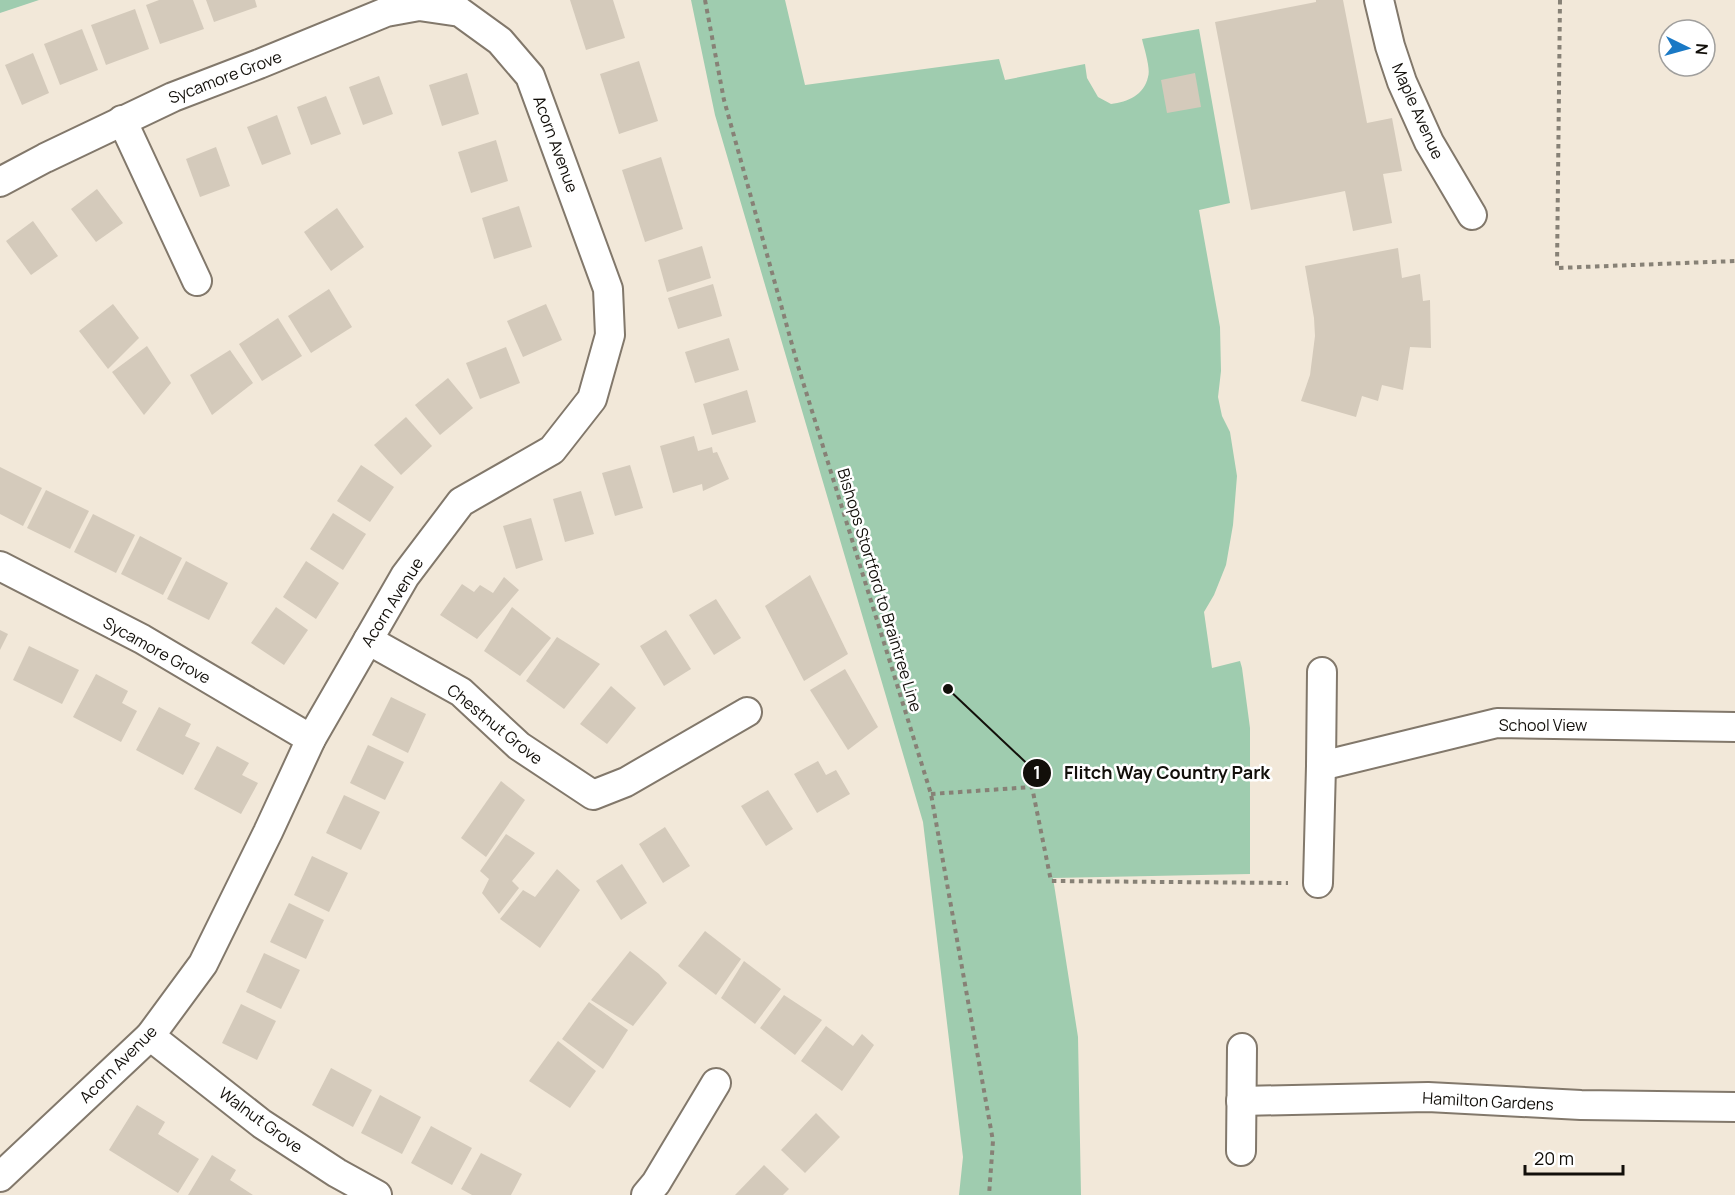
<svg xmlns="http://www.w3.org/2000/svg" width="1735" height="1195" font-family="Manrope,sans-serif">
<rect width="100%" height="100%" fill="#f2e8d9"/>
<g fill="#9fccaf">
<polygon points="0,0 39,0 0,13"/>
<path d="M691 0H785L805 85 999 59 1005 80 1085 64 1087 78 1098 97 1111 104C1128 102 1144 95 1148 77 1151 69 1144 48 1142 39L1199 29 1230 203 1199 210 1220 327 1221 371 1218 397 1222 416 1230 432 1237 476 1233 525 1226 565 1214 595 1204 612 1212 668 1240 661 1242 668 1250 728V874L1053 878 1078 1037 1081 1195H959L963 1157 923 822 715 115Z"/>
</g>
<g fill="#d4cabb">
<polygon points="159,0 193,0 204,29 160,44 146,5"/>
<polygon points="206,0 255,0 257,7 214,22"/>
<polygon points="570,0 613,0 625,38 586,50"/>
<polygon points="1316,0 1343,0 1367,123 1392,118 1402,171 1383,174 1392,223 1353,231 1345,191 1251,210 1215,22 1316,2"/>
<polygon points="135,9 149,49 106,65 91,25"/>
<polygon points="82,29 98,70 60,85 44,44"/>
<polygon points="33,53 49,93 22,105 5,65"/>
<polygon points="639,61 658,121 619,134 600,74"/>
<polygon points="467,73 479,114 442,126 429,85"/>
<polygon points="1195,73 1201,107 1167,113 1161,80"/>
<polygon points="379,76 393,114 363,125 349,87"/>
<polygon points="326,96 341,134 311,145 297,107"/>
<polygon points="277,115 291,154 262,165 247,127"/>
<polygon points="496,140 508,181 471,193 458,152"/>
<polygon points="216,147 230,186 200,197 186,159"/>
<polygon points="661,157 683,229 645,242 622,170"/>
<polygon points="97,189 123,223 96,242 71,209"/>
<polygon points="519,206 532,247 494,259 482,218"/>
<polygon points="337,208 364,247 331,271 304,232"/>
<polygon points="33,221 58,256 31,275 6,241"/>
<polygon points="702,246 711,278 667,292 658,260"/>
<polygon points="1398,248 1402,278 1420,274 1423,301 1430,300 1431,348 1410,347 1403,390 1382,385 1378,401 1362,396 1356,417 1301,401 1310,375 1315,336 1314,318 1305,266"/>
<polygon points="713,284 722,316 678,329 668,298"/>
<polygon points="329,289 352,327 311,353 288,316"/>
<polygon points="113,304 139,338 108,369 79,331"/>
<polygon points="546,304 562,340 523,357 507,321"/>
<polygon points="278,318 302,356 262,381 239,344"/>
<polygon points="729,338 739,370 695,383 685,352"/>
<polygon points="147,346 171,383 144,415 112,372"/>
<polygon points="506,347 520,383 480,399 466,363"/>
<polygon points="230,350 253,383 212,415 190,375"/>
<polygon points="448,378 473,408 440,435 415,405"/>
<polygon points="747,390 756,422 712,435 703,404"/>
<polygon points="406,417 432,446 401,475 374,445"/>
<polygon points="694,436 698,451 712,447 713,453 717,452 729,479 703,491 702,484 673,493 660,446"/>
<polygon points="361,465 394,487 370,522 337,501"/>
<polygon points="630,465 643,508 615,516 602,473"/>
<polygon points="0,467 42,488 23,526 0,514"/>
<polygon points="46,490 89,511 70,549 27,528"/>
<polygon points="581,491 594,534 565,542 553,499"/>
<polygon points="333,513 366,534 343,570 310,549"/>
<polygon points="93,514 135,535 116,573 74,552"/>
<polygon points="531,518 543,560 516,569 503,526"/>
<polygon points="140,536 182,558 163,595 121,574"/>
<polygon points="186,561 228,583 209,620 167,599"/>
<polygon points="306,561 339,583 316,619 283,597"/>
<polygon points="810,575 848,654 804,681 765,606"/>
<polygon points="504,577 519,590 477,639 440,615 462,584 474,592 480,585 493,593"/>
<polygon points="716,599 741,638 714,655 689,615"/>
<polygon points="276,607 308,630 284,665 251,643"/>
<polygon points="512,607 551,638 520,676 484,651"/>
<polygon points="0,630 8,634 0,650"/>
<polygon points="666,630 691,669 664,686 640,646"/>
<polygon points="557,637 600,664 564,709 526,681"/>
<polygon points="29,646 79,670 62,704 13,680"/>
<polygon points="845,669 878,727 848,750 810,690"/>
<polygon points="96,674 128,691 122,703 137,711 121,742 73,717"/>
<polygon points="611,686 636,708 607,744 580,724"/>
<polygon points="391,697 426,714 408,753 372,735"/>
<polygon points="159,707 191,724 185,736 200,743 183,775 136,750"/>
<polygon points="368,745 404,762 385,800 350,783"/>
<polygon points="217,746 249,763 242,775 258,783 241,814 194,789"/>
<polygon points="818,761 826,775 836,770 850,794 817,813 794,774"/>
<polygon points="501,781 525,800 486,857 461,838"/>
<polygon points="768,790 793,829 766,846 741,806"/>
<polygon points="344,795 380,812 361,850 326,833"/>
<polygon points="665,827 690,866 663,883 639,844"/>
<polygon points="506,834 535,853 512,881 519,888 499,914 482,893 489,879 480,871"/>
<polygon points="312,856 348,873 329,912 294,895"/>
<polygon points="622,864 647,903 621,920 596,881"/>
<polygon points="557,869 580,890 540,948 500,919 523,890 535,897"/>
<polygon points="289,903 324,920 306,959 270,942"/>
<polygon points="705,931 741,959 716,995 678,966"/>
<polygon points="630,951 659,974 667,983 633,1026 591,1000"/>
<polygon points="264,953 300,970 281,1009 246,992"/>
<polygon points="744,961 781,989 755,1024 721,998"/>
<polygon points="784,995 822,1020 795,1055 760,1028"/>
<polygon points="589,1002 628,1030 603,1069 562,1039"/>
<polygon points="241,1004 276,1021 257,1060 222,1043"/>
<polygon points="826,1026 853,1046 862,1034 874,1045 842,1091 801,1061"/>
<polygon points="558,1041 596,1071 570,1108 529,1081"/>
<polygon points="331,1068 372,1090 353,1127 312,1105"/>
<polygon points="380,1095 421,1117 402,1154 361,1133"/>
<polygon points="137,1105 165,1122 158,1134 199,1159 178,1193 109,1150"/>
<polygon points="816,1113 840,1137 805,1173 781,1150"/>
<polygon points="431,1126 472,1148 452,1185 411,1163"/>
<polygon points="481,1153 522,1174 511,1195 472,1195 461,1189"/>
<polygon points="212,1155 236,1170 230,1180 253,1195 188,1195"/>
<polygon points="764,1165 789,1189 783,1195 735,1195"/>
</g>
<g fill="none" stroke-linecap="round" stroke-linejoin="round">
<defs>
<g id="minor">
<polyline points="1379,0 1390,46 1402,82 1429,142 1472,215"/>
<polyline points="122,120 197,281"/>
<polyline points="0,182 45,158 173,97 259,64 386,12 419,6 460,12 500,41 530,76 608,289 610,335 592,399 552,450 461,502 405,576 311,739 268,832 203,964 150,1036 0,1177"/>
<polyline points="0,566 142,639 311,739"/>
<polyline points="368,640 461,692 519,746 593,795 626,782 747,712"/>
<polyline points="1322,672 1321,766 1497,723 1735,727"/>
<polyline points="1318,883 1321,766"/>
<polyline points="150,1036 262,1124 337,1173 377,1195"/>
<polyline points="1241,1101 1428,1097 1581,1105 1735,1107"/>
<polyline points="1241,1151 1242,1048"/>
<polyline points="646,1195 656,1183 716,1083"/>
</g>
</defs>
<use href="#minor" stroke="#82786b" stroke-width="32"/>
<g stroke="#878176" stroke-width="4" stroke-dasharray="4.5 4.5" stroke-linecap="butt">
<polyline points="705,0 724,100 798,366 931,794 993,1141 989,1195"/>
<polyline points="1560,0 1557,268 1735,261"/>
<polyline points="931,794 1032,787 1051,881 1288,883"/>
</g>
<use href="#minor" stroke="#fff" stroke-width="28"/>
</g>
<g text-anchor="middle" stroke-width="5" stroke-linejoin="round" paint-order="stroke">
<g font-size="16" fill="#120f0a" stroke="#fff">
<text transform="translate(225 77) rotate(-21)" y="6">Sycamore Grove</text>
<text transform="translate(1418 111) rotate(66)" y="6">Maple Avenue</text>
<text transform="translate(556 144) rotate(70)" y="6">Acorn Avenue</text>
<text transform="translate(880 590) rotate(73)" y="6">Bishops Stortford to Braintree Line</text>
<text transform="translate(392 602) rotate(-58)" y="6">Acorn Avenue</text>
<text transform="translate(157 650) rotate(29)" y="6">Sycamore Grove</text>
<text transform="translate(495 724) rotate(39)" y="6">Chestnut Grove</text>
<text x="1543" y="731">School View</text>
<text transform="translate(118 1064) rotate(-45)" y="6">Acorn Avenue</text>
<text transform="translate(1488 1101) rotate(3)" y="6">Hamilton Gardens</text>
<text transform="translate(261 1120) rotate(36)" y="6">Walnut Grove</text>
</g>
</g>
<path fill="none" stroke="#120f0a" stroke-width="2" d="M948 689L1037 773"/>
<g fill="#120f0a" stroke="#fff" stroke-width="2">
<circle cx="948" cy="689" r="6"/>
<circle cx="1037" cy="773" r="15"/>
</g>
<g font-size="18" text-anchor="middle" font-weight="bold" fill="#fff">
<text x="1037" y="779">1</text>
</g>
<g font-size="18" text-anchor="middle" font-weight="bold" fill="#120f0a" stroke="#fff" stroke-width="5" stroke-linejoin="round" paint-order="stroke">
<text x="1167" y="779">Flitch Way Country Park</text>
</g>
<g transform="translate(1687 48) rotate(95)"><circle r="28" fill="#ffffff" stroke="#a09f9d" stroke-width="1.5"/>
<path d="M0-4.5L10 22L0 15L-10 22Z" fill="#1a79c5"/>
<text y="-9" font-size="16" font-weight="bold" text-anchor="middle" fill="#120f0a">N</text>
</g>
<path d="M1525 1165v9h98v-9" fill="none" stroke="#120f0a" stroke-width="3"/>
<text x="1534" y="1165" font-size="18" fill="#120f0a" stroke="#ffffff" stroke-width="4.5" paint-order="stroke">20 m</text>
</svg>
